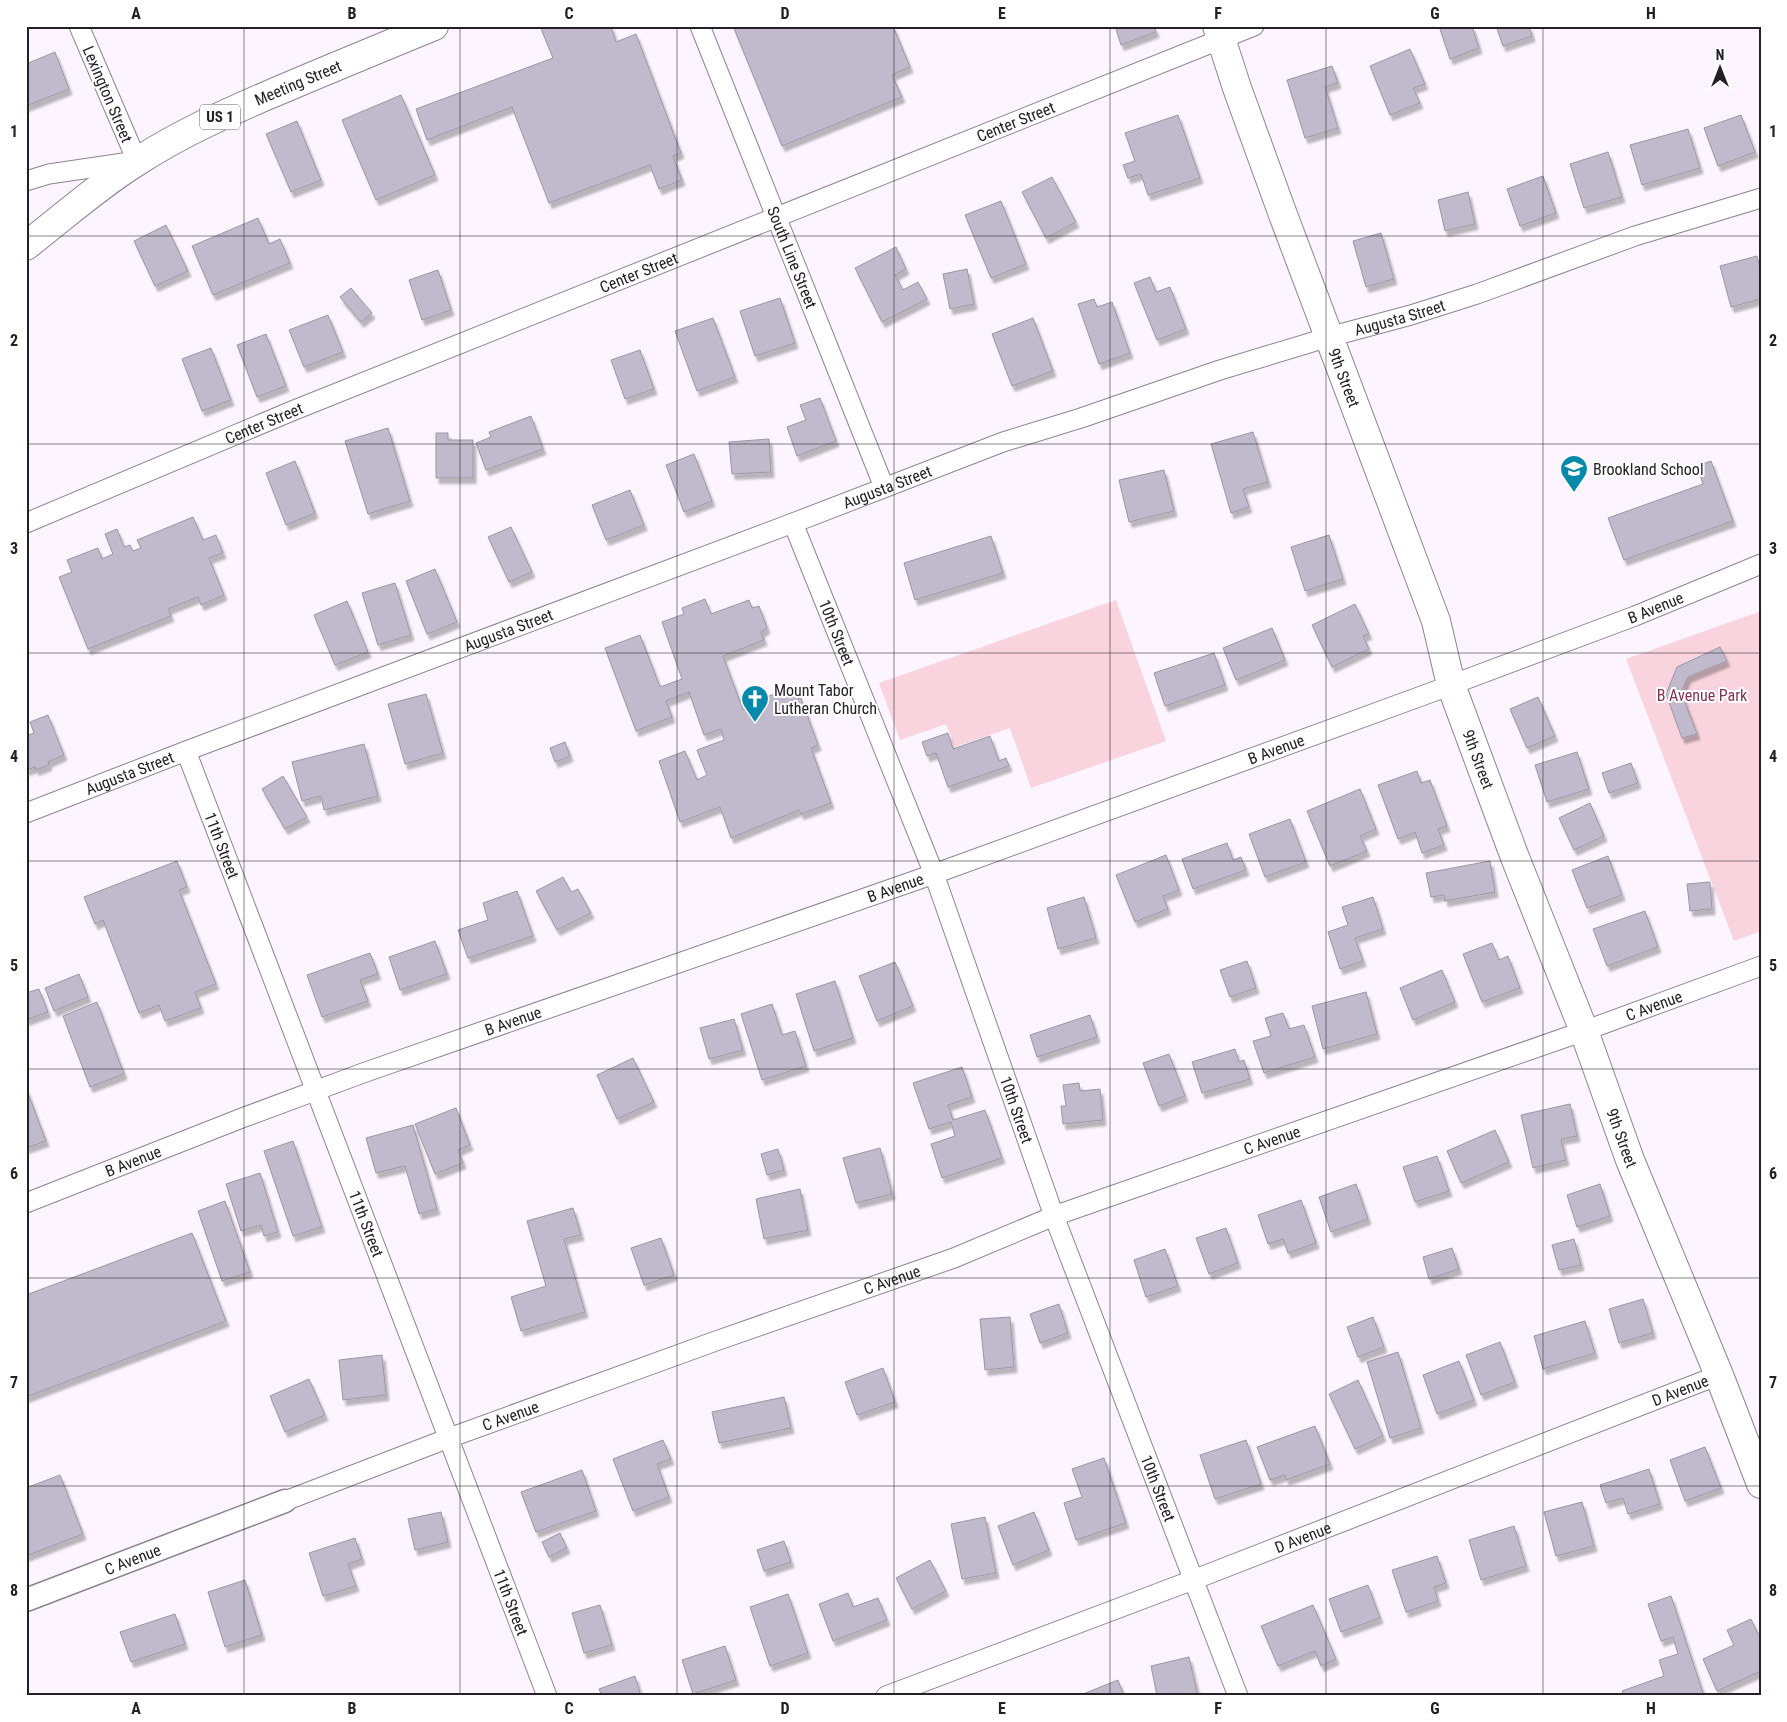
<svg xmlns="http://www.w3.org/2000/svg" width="1787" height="1722" font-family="'Roboto Condensed',sans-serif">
<defs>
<filter id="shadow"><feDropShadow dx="3" dy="5.5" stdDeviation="1" flood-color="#0004"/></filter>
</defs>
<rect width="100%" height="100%" fill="#fcf4fe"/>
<g fill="#f9d4de">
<polygon points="1116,600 1166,741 1031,788 1010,728 955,747 946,724 900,740 879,683"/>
<polygon points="1761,611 1761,931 1734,941 1626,659"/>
</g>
<g fill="#c0bacc" stroke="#9b95a6" filter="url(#shadow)">
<polygon points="540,26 611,26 616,42 636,34 681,153 673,156 682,180 659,189 650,165 549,203 512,107 427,140 416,109 553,58"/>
<polygon points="733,26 893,26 910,67 892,75 902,97 782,146"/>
<polygon points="1115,26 1154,26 1156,32 1121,45"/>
<polygon points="1439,26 1472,26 1479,48 1450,59"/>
<polygon points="1496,26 1529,26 1532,36 1503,46"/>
<polygon points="1410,49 1425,84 1413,88 1420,103 1390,115 1370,66"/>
<polygon points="55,52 69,89 26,106 26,64"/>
<polygon points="1332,66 1338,83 1325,87 1338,128 1305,138 1287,80"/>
<polygon points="401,95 435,175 376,200 342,120"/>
<polygon points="1178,115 1200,178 1148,195 1141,174 1128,178 1123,165 1135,161 1125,133"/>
<polygon points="1741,115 1755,152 1718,166 1704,128"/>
<polygon points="297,121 321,180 291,192 266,134"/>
<polygon points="1688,129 1700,168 1642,185 1630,145"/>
<polygon points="1608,152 1622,197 1584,208 1570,164"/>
<polygon points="1543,176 1556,213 1520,226 1507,189"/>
<polygon points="1052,177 1076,222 1046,238 1022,192"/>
<polygon points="1468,192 1475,224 1445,231 1438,200"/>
<polygon points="1001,201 1026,264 991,278 965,215"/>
<polygon points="258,218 269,244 280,239 290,263 213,295 192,246"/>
<polygon points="166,225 188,271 155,286 134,241"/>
<polygon points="1381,233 1394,279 1366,287 1353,241"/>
<polygon points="896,247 906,269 895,275 903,290 918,282 927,299 882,322 855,268"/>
<polygon points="1757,256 1761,272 1761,299 1731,307 1720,266"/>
<polygon points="967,269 974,304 950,309 943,274"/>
<polygon points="438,270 451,310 422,320 409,280"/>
<polygon points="1150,277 1156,292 1170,287 1186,329 1157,340 1134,283"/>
<polygon points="351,288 372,313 361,322 340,297"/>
<polygon points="780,298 795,343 755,356 740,311"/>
<polygon points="1094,299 1097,307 1112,302 1130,353 1099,364 1078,304"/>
<polygon points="328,315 343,352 304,367 289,330"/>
<polygon points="713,318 735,377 697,391 675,331"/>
<polygon points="1033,318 1053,371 1012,386 992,334"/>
<polygon points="266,334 286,386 257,397 237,345"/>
<polygon points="211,348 231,400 202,411 182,359"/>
<polygon points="640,350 654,389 625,399 611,360"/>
<polygon points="820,398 836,441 797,456 787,427 806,420 800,405"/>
<polygon points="531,416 543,449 486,470 476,443 491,437 489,432"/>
<polygon points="388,428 410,501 368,514 345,441"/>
<polygon points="1253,432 1268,482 1243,489 1249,507 1231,513 1211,444"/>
<polygon points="436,433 448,433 448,440 473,440 473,478 436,478"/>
<polygon points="769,439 771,472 732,474 729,442"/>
<polygon points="694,454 712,501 684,512 666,465"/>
<polygon points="295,461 315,513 286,525 266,473"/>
<polygon points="1711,461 1733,521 1624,560 1608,518 1703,484 1697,466"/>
<polygon points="1164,470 1174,511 1129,522 1119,480"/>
<polygon points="630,490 644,525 606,540 592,505"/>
<polygon points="193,517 203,540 216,535 223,553 209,558 224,595 201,605 198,597 168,609 171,616 88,649 59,577 72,572 67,560 98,548 102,559 113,554 105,534 117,529 124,547 130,545 133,551 141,548 137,540"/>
<polygon points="511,527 532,572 509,582 488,537"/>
<polygon points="1329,535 1343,579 1305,591 1291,547"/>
<polygon points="991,536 1003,573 915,600 904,563"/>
<polygon points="435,569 457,622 427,634 406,581"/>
<polygon points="395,583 411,635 378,645 362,593"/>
<polygon points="705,599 711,614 749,600 752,608 759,606 767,628 761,632 764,640 723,656 743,710 762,704 761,699 794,687 798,699 801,698 818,745 811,748 831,803 801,814 799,810 731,838 720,807 680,822 659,761 685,751 697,780 707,775 697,750 724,740 721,729 704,735 689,692 666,701 672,717 636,731 605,648 640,635 660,687 682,679 662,622 684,614 682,608"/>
<polygon points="347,601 368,652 335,665 314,615"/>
<polygon points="1355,604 1369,634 1363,636 1369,649 1332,667 1312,625"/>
<polygon points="1272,628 1285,660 1236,680 1223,648"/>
<polygon points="1720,647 1727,661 1688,677 1681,692 1697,734 1682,738 1666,694 1677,667"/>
<polygon points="1214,653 1225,685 1165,706 1154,673"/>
<polygon points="426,694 443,753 405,764 388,704"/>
<polygon points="1538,697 1555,736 1527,748 1510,709"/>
<polygon points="48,715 64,755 48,762 49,765 36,770 35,767 26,770 26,736 34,733 30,722"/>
<polygon points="948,733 953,749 990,736 999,761 1006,758 1009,766 948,787 936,753 927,756 922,742"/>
<polygon points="565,742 570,756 555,762 550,748"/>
<polygon points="364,744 378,796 324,810 321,796 302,801 292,762"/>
<polygon points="1577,752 1589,789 1547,802 1535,765"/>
<polygon points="1631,763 1638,783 1609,793 1602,773"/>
<polygon points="1417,771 1421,783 1430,780 1447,826 1438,829 1444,845 1422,853 1415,832 1398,839 1378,785"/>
<polygon points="283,776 307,817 285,829 262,789"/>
<polygon points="1360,789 1376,829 1360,836 1367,851 1330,866 1307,811"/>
<polygon points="1590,803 1604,836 1574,850 1559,818"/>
<polygon points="1290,819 1306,862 1265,877 1249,834"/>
<polygon points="1227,843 1233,860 1241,857 1246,870 1193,889 1182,859"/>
<polygon points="1166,855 1179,890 1163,896 1168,909 1135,922 1116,875"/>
<polygon points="1608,856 1622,895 1587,908 1572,870"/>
<polygon points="177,861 187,887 179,890 216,984 195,992 201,1008 165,1021 159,1005 139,1013 103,920 95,924 84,897"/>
<polygon points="1490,861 1495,892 1445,901 1444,895 1431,897 1426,873"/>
<polygon points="563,877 571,892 578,889 591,913 557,930 536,891"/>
<polygon points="1710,882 1712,909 1690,911 1687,884"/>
<polygon points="517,891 533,936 468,958 458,930 488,920 483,903"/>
<polygon points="1084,897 1096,938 1058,949 1047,908"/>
<polygon points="1373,897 1383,929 1355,938 1363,961 1340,969 1328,932 1348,925 1342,907"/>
<polygon points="1645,911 1658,947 1607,966 1593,929"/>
<polygon points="435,941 447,974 400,990 389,957"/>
<polygon points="1492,943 1499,960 1508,956 1520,988 1482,1002 1463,954"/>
<polygon points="370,953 378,974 360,980 368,1001 322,1017 307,975"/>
<polygon points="1247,961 1256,988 1230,997 1220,970"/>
<polygon points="895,962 913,1006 877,1021 859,976"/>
<polygon points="1442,970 1455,1002 1413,1020 1400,988"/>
<polygon points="79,974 88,997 54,1011 45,988"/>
<polygon points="835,981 853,1038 814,1051 796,994"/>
<polygon points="39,989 48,1012 26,1020 26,993"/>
<polygon points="1366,992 1377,1034 1323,1049 1312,1006"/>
<polygon points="97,1002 124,1074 90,1087 63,1016"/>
<polygon points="772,1004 782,1035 795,1031 806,1066 762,1080 741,1014"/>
<polygon points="1283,1013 1289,1029 1304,1025 1315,1057 1264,1073 1253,1041 1271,1036 1265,1018"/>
<polygon points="1090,1015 1097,1037 1037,1057 1030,1035"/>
<polygon points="734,1019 743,1050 709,1059 700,1028"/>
<polygon points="1235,1049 1239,1062 1244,1060 1250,1079 1202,1093 1192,1062"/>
<polygon points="1169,1054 1185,1096 1159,1106 1143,1063"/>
<polygon points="633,1058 654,1102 617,1119 597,1075"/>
<polygon points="962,1067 972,1097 948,1105 953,1120 985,1110 1002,1158 942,1178 931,1144 955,1136 951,1122 929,1129 913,1083"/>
<polygon points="1079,1083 1080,1091 1100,1089 1103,1120 1063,1124 1061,1106 1066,1106 1063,1085"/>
<polygon points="26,1088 46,1141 26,1148"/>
<polygon points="1570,1104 1577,1136 1561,1139 1566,1160 1533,1168 1521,1115"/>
<polygon points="456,1108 470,1145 458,1150 463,1163 435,1174 415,1124"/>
<polygon points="413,1125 437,1209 419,1214 405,1166 376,1173 366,1138"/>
<polygon points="1495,1130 1509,1162 1461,1183 1447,1151"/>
<polygon points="293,1141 322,1227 293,1236 264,1151"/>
<polygon points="880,1148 892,1194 856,1203 843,1158"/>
<polygon points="778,1149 784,1170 767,1175 761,1154"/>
<polygon points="1437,1156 1449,1191 1415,1202 1403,1167"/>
<polygon points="260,1173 278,1232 264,1236 261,1225 241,1231 226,1184"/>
<polygon points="1356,1184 1368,1219 1331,1232 1319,1197"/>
<polygon points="1600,1184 1610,1216 1577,1227 1567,1195"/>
<polygon points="800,1189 808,1230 764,1239 756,1199"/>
<polygon points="1301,1200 1316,1243 1288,1253 1283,1239 1268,1244 1258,1215"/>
<polygon points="225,1201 250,1272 222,1281 198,1211"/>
<polygon points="573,1208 581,1235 564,1239 585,1312 521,1331 511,1297 546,1286 527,1221"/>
<polygon points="1226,1228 1238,1263 1209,1274 1196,1238"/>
<polygon points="192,1233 226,1321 26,1397 26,1295"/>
<polygon points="661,1238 674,1275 644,1285 631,1248"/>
<polygon points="1574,1239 1581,1265 1559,1270 1552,1245"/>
<polygon points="1452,1248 1459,1269 1429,1279 1423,1257"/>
<polygon points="1165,1249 1178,1286 1146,1297 1134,1260"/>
<polygon points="1643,1299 1653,1333 1619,1343 1609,1309"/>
<polygon points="1059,1304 1068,1333 1040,1343 1030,1314"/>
<polygon points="1010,1317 1014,1367 985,1370 980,1319"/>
<polygon points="1373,1317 1384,1347 1358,1357 1347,1327"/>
<polygon points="1585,1321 1595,1353 1543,1369 1534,1336"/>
<polygon points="1500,1342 1515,1382 1481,1395 1466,1355"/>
<polygon points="1398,1352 1421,1428 1390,1438 1367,1362"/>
<polygon points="382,1355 386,1395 343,1400 339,1360"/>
<polygon points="1459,1361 1474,1400 1437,1414 1423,1375"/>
<polygon points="883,1368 895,1402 857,1415 845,1382"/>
<polygon points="309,1379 325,1415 285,1432 270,1396"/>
<polygon points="1358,1380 1383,1436 1355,1449 1329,1394"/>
<polygon points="784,1397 791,1428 719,1443 712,1412"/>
<polygon points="1315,1426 1330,1464 1286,1480 1285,1475 1270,1480 1257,1447"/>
<polygon points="663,1440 671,1459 657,1464 669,1497 633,1511 613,1459"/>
<polygon points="1246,1440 1261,1484 1215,1499 1200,1455"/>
<polygon points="1705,1447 1721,1488 1685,1501 1670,1460"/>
<polygon points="1104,1458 1126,1523 1076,1540 1064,1503 1082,1497 1072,1469"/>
<polygon points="1649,1469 1660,1504 1628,1514 1623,1498 1606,1503 1600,1485"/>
<polygon points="582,1470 596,1511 536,1532 521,1492"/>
<polygon points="60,1475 83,1534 26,1556 26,1488"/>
<polygon points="1582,1502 1594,1546 1556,1556 1544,1512"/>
<polygon points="441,1512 448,1542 415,1550 408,1519"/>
<polygon points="1034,1512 1049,1550 1013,1565 998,1526"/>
<polygon points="985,1517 996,1573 962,1579 951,1524"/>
<polygon points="1514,1526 1526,1566 1481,1580 1469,1540"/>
<polygon points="560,1533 567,1548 549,1557 542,1542"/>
<polygon points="355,1538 362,1559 348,1564 356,1586 323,1596 309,1553"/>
<polygon points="784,1541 791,1562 764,1571 757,1550"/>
<polygon points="1437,1556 1446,1583 1434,1587 1438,1601 1406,1612 1392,1570"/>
<polygon points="930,1560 946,1591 912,1609 896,1578"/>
<polygon points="245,1580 262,1635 225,1647 208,1592"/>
<polygon points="1368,1585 1380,1618 1341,1632 1329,1599"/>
<polygon points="848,1593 853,1607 878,1598 887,1620 833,1641 819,1604"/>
<polygon points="788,1594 808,1653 770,1666 750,1607"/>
<polygon points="1671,1596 1704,1696 1624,1696 1622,1691 1664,1676 1659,1660 1678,1654 1673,1637 1661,1641 1648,1604"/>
<polygon points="600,1605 612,1645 584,1653 572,1613"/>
<polygon points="1313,1605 1336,1659 1321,1666 1315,1651 1278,1666 1261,1626"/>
<polygon points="175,1614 185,1644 131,1662 120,1632"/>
<polygon points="1751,1619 1758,1634 1761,1633 1761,1671 1717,1691 1703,1659 1734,1645 1727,1630"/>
<polygon points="725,1646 736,1680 693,1694 682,1660"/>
<polygon points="1189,1657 1198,1696 1157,1696 1151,1666"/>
<polygon points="635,1676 641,1696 602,1696 599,1689"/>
<polygon points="1118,1680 1124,1696 1078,1696"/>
</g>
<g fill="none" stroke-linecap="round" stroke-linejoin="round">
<defs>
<g id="minor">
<path id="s1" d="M700 26 884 487"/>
<polyline points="26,181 49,174 137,161 79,26"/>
<path id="s2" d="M26 523 292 411 1254 26"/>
<path id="s3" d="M793 523 934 874 1054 1216 1238 1696"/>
<path id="s4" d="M186 751 547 1696"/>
<path id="s5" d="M26 813 186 751 793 523 1003 442 1081 418 1220 370 1329 337 1411 315 1477 294 1635 236 1761 198"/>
<path id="s6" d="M26 1203 242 1118 363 1073 934 874 1427 694 1635 616 1761 564"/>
<path id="s7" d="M285 1501 449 1438 713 1342 954 1258 1054 1216 1584 1031 1761 966"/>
<path id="s8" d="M886 1696 1193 1580 1719 1375"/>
</g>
<g id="tertiary">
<path id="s9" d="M26 1600 285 1501"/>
</g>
<g id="primary">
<path id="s10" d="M1217 26 1237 88 1282 212 1436 621 1451 685 1514 855 1584 1031 1630 1160 1719 1375 1761 1484"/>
<path id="s11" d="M26 246C63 217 98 186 138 161 178 135 222 115 266 96 322 72 378 49 434 26"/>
</g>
</defs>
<use href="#minor" stroke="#8f8391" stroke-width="21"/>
<use href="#tertiary" stroke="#8f8391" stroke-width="25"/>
<use href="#primary" stroke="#8f8391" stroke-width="30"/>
<use href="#minor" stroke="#fff" stroke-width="19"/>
<use href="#tertiary" stroke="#fff" stroke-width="22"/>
<use href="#primary" stroke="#fff" stroke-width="28"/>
</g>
<path fill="none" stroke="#252026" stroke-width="1" stroke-opacity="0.55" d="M244 26V1696M460 26V1696M677 26V1696M894 26V1696M1110 26V1696M1326 26V1696M1543 26V1696M26 236H1761M26 444H1761M26 653H1761M26 861H1761M26 1069H1761M26 1278H1761M26 1486H1761"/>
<defs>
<symbol id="school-pin" viewBox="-11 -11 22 30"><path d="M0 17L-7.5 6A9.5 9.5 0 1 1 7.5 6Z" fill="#0789ab" stroke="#fff"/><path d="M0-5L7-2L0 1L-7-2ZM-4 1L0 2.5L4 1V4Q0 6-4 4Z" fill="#fff"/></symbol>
<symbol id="church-pin" viewBox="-11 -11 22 30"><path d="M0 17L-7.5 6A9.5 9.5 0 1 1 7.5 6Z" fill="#0789ab" stroke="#fff"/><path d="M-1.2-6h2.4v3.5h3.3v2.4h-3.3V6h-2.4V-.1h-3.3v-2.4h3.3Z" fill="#fff"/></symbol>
</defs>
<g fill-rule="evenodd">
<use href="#school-pin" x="1558" y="453" width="32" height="43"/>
<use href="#church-pin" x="739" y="683" width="32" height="43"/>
</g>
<g text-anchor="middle" stroke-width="4" stroke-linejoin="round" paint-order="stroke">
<rect fill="#fff" stroke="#666367" stroke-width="1" x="200" y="104.5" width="40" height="25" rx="4"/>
<g font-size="15" font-weight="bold" fill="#252026">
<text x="220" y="122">US 1</text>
</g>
<g font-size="16" fill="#252026" stroke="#fff">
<text dy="6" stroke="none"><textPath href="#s11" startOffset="319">Meeting Street</textPath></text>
<text transform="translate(108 94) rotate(67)" y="6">Lexington Street</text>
<text dy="6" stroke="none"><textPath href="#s2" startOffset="1068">Center Street</textPath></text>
<text dy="6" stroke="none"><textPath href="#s1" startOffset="249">South Line Street</textPath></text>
<text dy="6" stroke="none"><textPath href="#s2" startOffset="662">Center Street</textPath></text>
<text dy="6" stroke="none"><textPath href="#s5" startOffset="1461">Augusta Street</textPath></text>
<text dy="6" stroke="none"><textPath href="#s10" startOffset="374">9th Street</textPath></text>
<text dy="6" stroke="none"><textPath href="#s2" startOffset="258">Center Street</textPath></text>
<text dy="6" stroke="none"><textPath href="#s5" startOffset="921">Augusta Street</textPath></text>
<text dy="6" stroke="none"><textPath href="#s6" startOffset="1735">B Avenue</textPath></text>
<text dy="6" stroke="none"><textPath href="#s5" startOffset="516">Augusta Street</textPath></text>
<text dy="6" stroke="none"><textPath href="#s3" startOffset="118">10th Street</textPath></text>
<text dy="6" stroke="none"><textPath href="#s6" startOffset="1330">B Avenue</textPath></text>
<text dy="6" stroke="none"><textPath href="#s10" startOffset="779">9th Street</textPath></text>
<text dy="6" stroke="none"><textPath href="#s5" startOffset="111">Augusta Street</textPath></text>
<text dy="6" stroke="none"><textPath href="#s4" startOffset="101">11th Street</textPath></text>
<text dy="6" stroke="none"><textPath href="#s6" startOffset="925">B Avenue</textPath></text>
<text dy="6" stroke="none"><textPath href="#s7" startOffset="1456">C Avenue</textPath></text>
<text dy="6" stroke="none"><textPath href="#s6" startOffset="520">B Avenue</textPath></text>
<text dy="6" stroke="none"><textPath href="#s3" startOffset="628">10th Street</textPath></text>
<text dy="6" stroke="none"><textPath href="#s10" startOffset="1184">9th Street</textPath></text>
<text dy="6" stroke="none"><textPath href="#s7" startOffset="1051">C Avenue</textPath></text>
<text dy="6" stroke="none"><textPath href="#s6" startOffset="115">B Avenue</textPath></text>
<text dy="6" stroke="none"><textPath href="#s4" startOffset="506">11th Street</textPath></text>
<text dy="6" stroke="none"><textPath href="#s7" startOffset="646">C Avenue</textPath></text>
<text dy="6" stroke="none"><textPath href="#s8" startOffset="851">D Avenue</textPath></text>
<text dy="6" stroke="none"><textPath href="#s7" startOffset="241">C Avenue</textPath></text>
<text dy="6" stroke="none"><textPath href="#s3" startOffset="1032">10th Street</textPath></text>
<text dy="6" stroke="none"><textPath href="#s8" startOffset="446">D Avenue</textPath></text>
<text dy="6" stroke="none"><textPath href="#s9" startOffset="114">C Avenue</textPath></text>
<text dy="6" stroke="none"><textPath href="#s4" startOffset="911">11th Street</textPath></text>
</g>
<g font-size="16" fill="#252026" stroke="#fff" text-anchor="start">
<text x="1593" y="475">Brookland School</text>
<text x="774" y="696">Mount Tabor<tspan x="774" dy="18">Lutheran Church</tspan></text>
</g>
<g font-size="16" fill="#843051" stroke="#fff">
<text x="1702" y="701">B Avenue Park</text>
</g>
</g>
<rect width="1787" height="1722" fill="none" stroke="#ffffff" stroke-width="55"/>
<g transform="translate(1720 68)" stroke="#ffffff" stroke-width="4" paint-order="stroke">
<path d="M0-4L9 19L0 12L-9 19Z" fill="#252026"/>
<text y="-8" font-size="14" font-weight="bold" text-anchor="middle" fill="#252026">N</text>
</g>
<rect x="28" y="28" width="1732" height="1666" fill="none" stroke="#252026" stroke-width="2"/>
<g font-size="16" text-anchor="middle" font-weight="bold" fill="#252026">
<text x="136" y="19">A</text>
<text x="352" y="19">B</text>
<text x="569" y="19">C</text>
<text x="785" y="19">D</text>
<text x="1002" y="19">E</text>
<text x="1218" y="19">F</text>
<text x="1435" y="19">G</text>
<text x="1651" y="19">H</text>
<text x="14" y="137">1</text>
<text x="1773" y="137">1</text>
<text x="14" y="346">2</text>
<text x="1773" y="346">2</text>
<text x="14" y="554">3</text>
<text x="1773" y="554">3</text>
<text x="14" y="762">4</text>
<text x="1773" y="762">4</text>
<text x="14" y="971">5</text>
<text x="1773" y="971">5</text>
<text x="14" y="1179">6</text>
<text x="1773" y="1179">6</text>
<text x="14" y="1388">7</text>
<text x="1773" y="1388">7</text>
<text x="14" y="1596">8</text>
<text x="1773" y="1596">8</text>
<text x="136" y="1714">A</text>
<text x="352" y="1714">B</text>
<text x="569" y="1714">C</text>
<text x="785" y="1714">D</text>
<text x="1002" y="1714">E</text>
<text x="1218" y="1714">F</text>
<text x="1435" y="1714">G</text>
<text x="1651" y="1714">H</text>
</g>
</svg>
